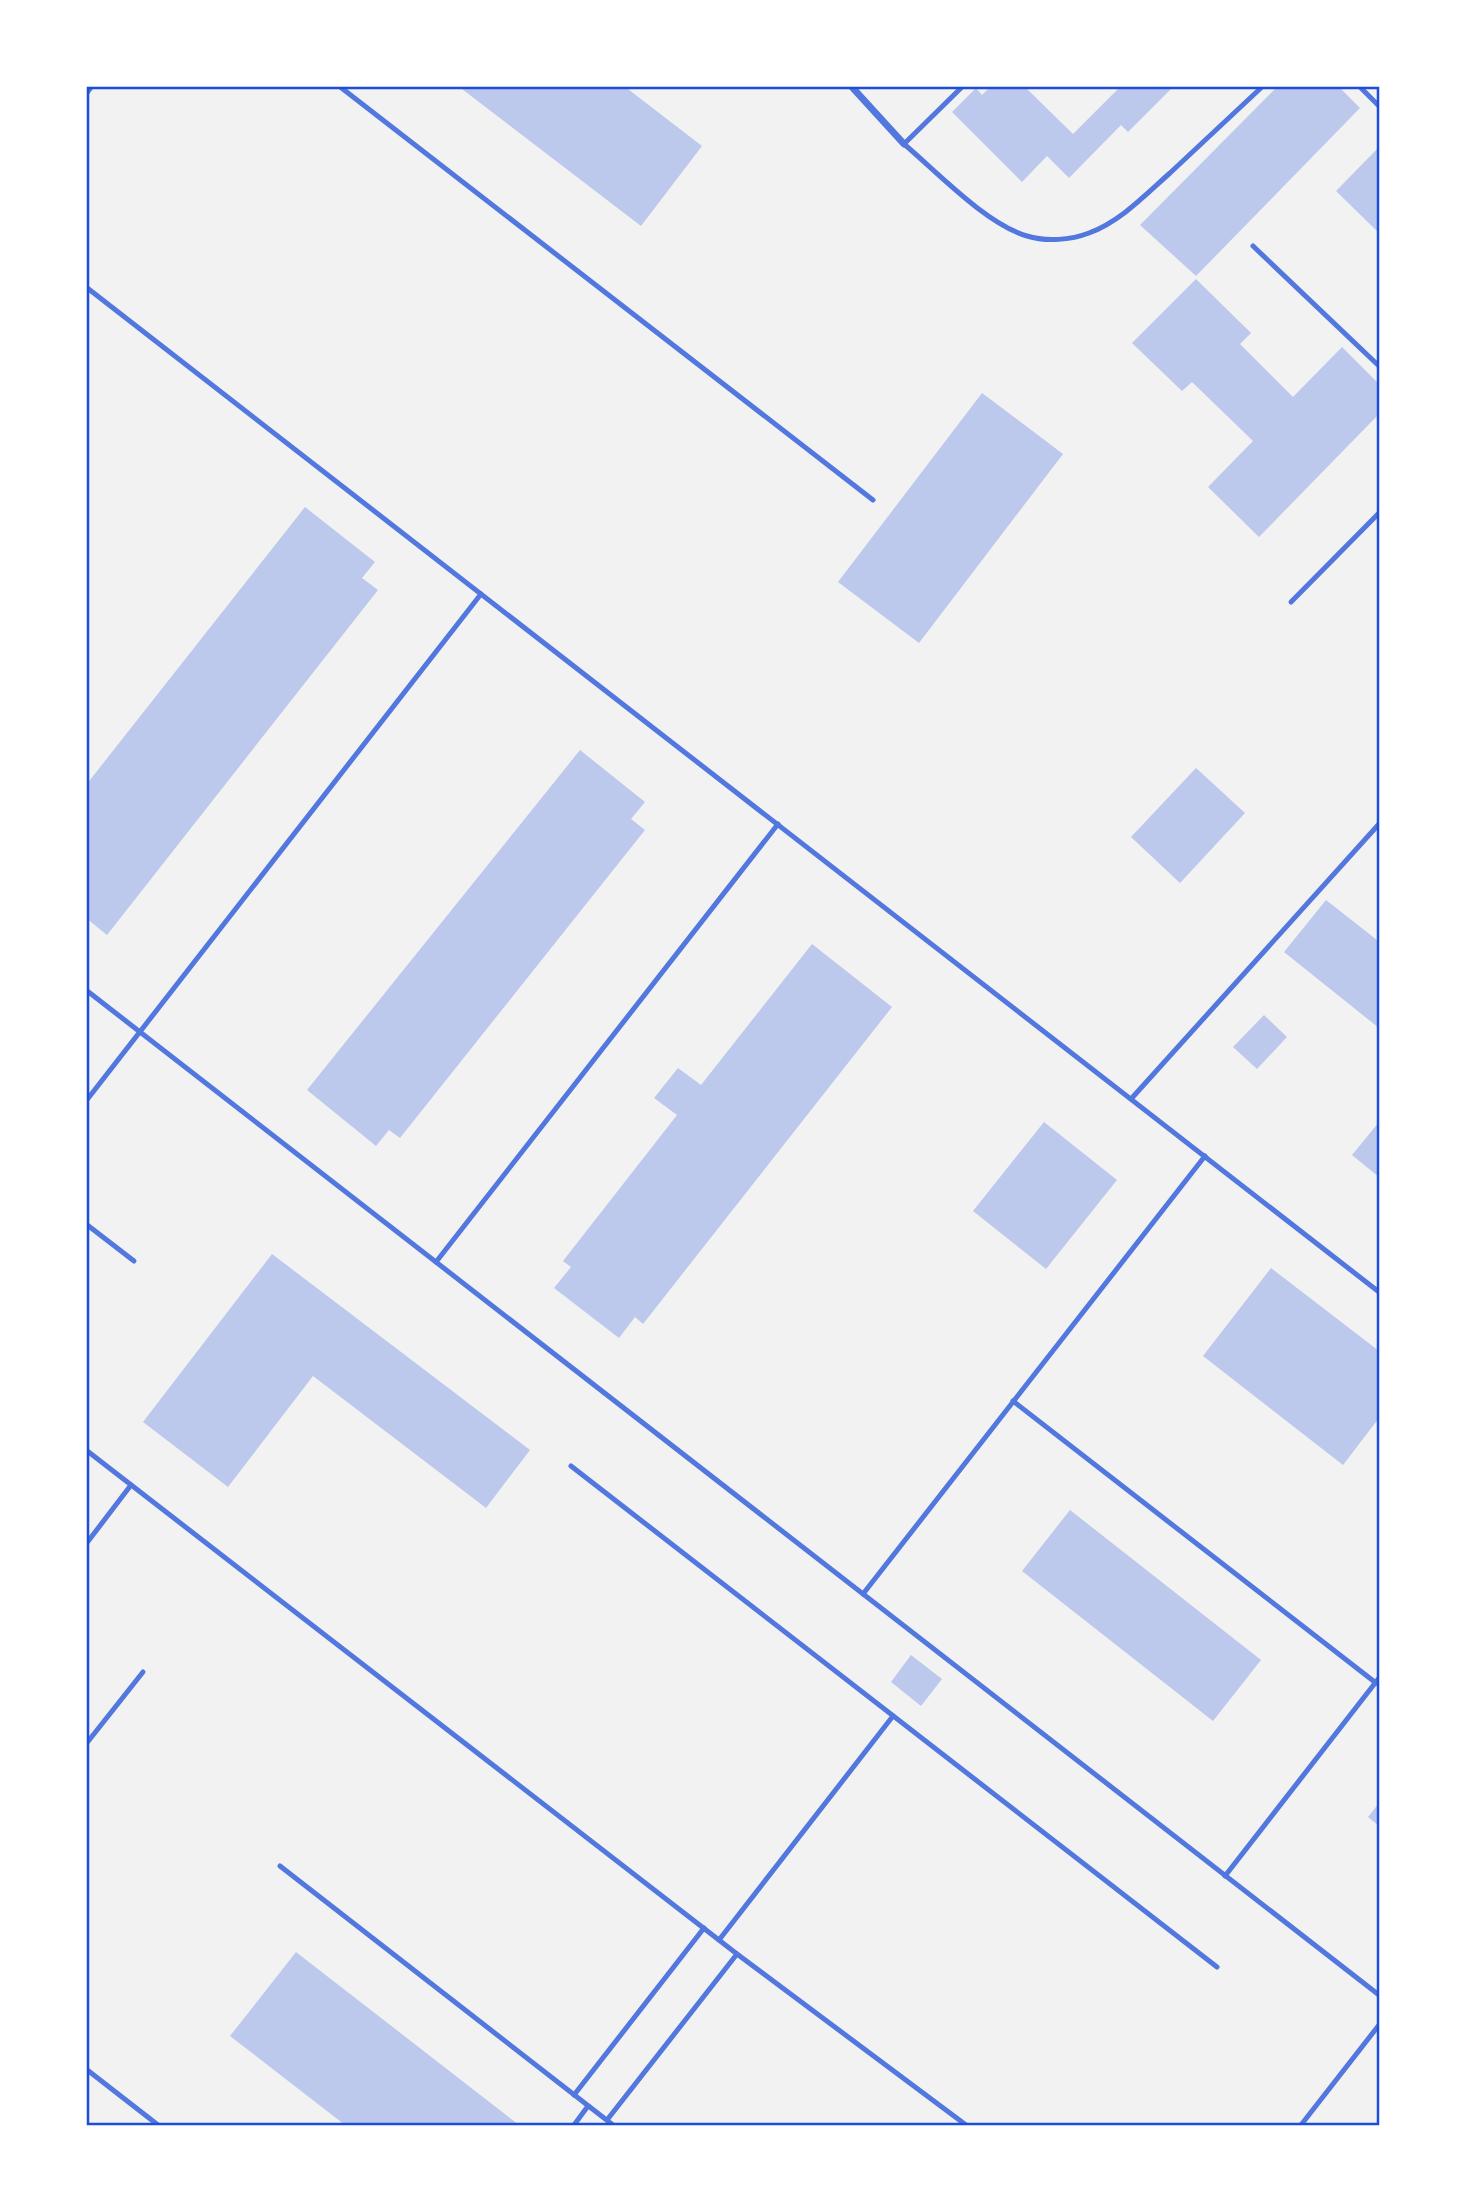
<svg xmlns="http://www.w3.org/2000/svg" width="1465" height="2211" font-family="'Alegreya Sans',sans-serif">
<rect width="100%" height="100%" fill="#f2f2f2"/>
<g fill="#bdc9ec">
<polygon points="458,86 624,86 702,146 641,226"/>
<polygon points="991,86 1024,86 1073,134 1121,86 1174,86 1128,132 1121,125 1069,178 1047,156 1022,182 952,112 976,88 982,95"/>
<polygon points="1278,86 1338,86 1360,108 1196,276 1140,225"/>
<polygon points="1379,147 1379,233 1336,191"/>
<polygon points="1196,279 1251,333 1240,344 1293,397 1342,347 1379,384 1379,414 1259,537 1208,487 1253,441 1192,382 1182,391 1132,343"/>
<polygon points="982,393 1063,454 919,643 838,582"/>
<polygon points="305,507 375,562 362,578 378,590 107,935 86,918 86,785"/>
<polygon points="580,750 645,802 631,819 645,830 400,1138 389,1130 376,1146 307,1090"/>
<polygon points="1196,768 1245,813 1180,883 1131,837"/>
<polygon points="1326,900 1377,940 1379,937 1379,1028 1284,952"/>
<polygon points="812,944 892,1007 643,1324 635,1317 619,1338 554,1288 571,1267 563,1261 677,1115 654,1098 678,1068 701,1085"/>
<polygon points="1264,1015 1287,1037 1257,1069 1233,1047"/>
<polygon points="1044,1122 1117,1180 1046,1269 973,1211"/>
<polygon points="1379,1122 1379,1177 1352,1155"/>
<polygon points="272,1254 530,1450 486,1508 313,1376 228,1487 143,1422"/>
<polygon points="1271,1268 1379,1351 1379,1418 1343,1465 1203,1356"/>
<polygon points="1070,1510 1261,1660 1213,1721 1022,1571"/>
<polygon points="911,1655 942,1679 921,1706 891,1682"/>
<polygon points="1379,1803 1379,1826 1368,1817"/>
<polygon points="296,1952 519,2125 345,2125 230,2036"/>
</g>
<g fill="none" stroke-linecap="round" stroke-linejoin="round">
<g stroke="#5277de" stroke-width="5">
<polyline points="339,86 873,500"/>
<path d="M963 86 904 144C937 172 986 224 1027 236 1046 242 1071 240 1089 233 1121 221 1145 195 1170 173 1201 144 1232 115 1263 86"/>
<polyline points="1359,86 1379,106"/>
<polyline points="86,94 92,86"/>
<polyline points="1253,246 1379,366"/>
<polyline points="86,287 1379,1292"/>
<polyline points="1291,602 1379,513"/>
<polyline points="86,990 1379,1995"/>
<polyline points="1131,1099 1379,824"/>
<polyline points="86,1101 481,594"/>
<polyline points="86,1224 134,1261"/>
<polyline points="436,1262 778,824"/>
<polyline points="1013,1401 1376,1683"/>
<polyline points="86,1450 737,1954 966,2125"/>
<polyline points="571,1466 1217,1967"/>
<polyline points="86,1544 131,1485"/>
<polyline points="863,1594 1205,1156"/>
<polyline points="86,1744 143,1672"/>
<polyline points="280,1866 613,2125"/>
<polyline points="1225,1876 1379,1678"/>
<polyline points="719,1940 893,1716"/>
<polyline points="86,2069 158,2125"/>
<polyline points="574,2095 704,1928"/>
<polyline points="607,2120 737,1954"/>
<polyline points="574,2125 588,2106"/>
<polyline points="1301,2125 1379,2025"/>
</g>
<polyline stroke="#5277de" stroke-width="7" points="851,86 904,144"/>
</g>
<rect width="1465" height="2211" fill="none" stroke="#ffffff" stroke-width="175"/>
<rect x="88" y="88" width="1290" height="2036" fill="none" stroke="#1d4ed8" stroke-width="2.5"/>
</svg>
